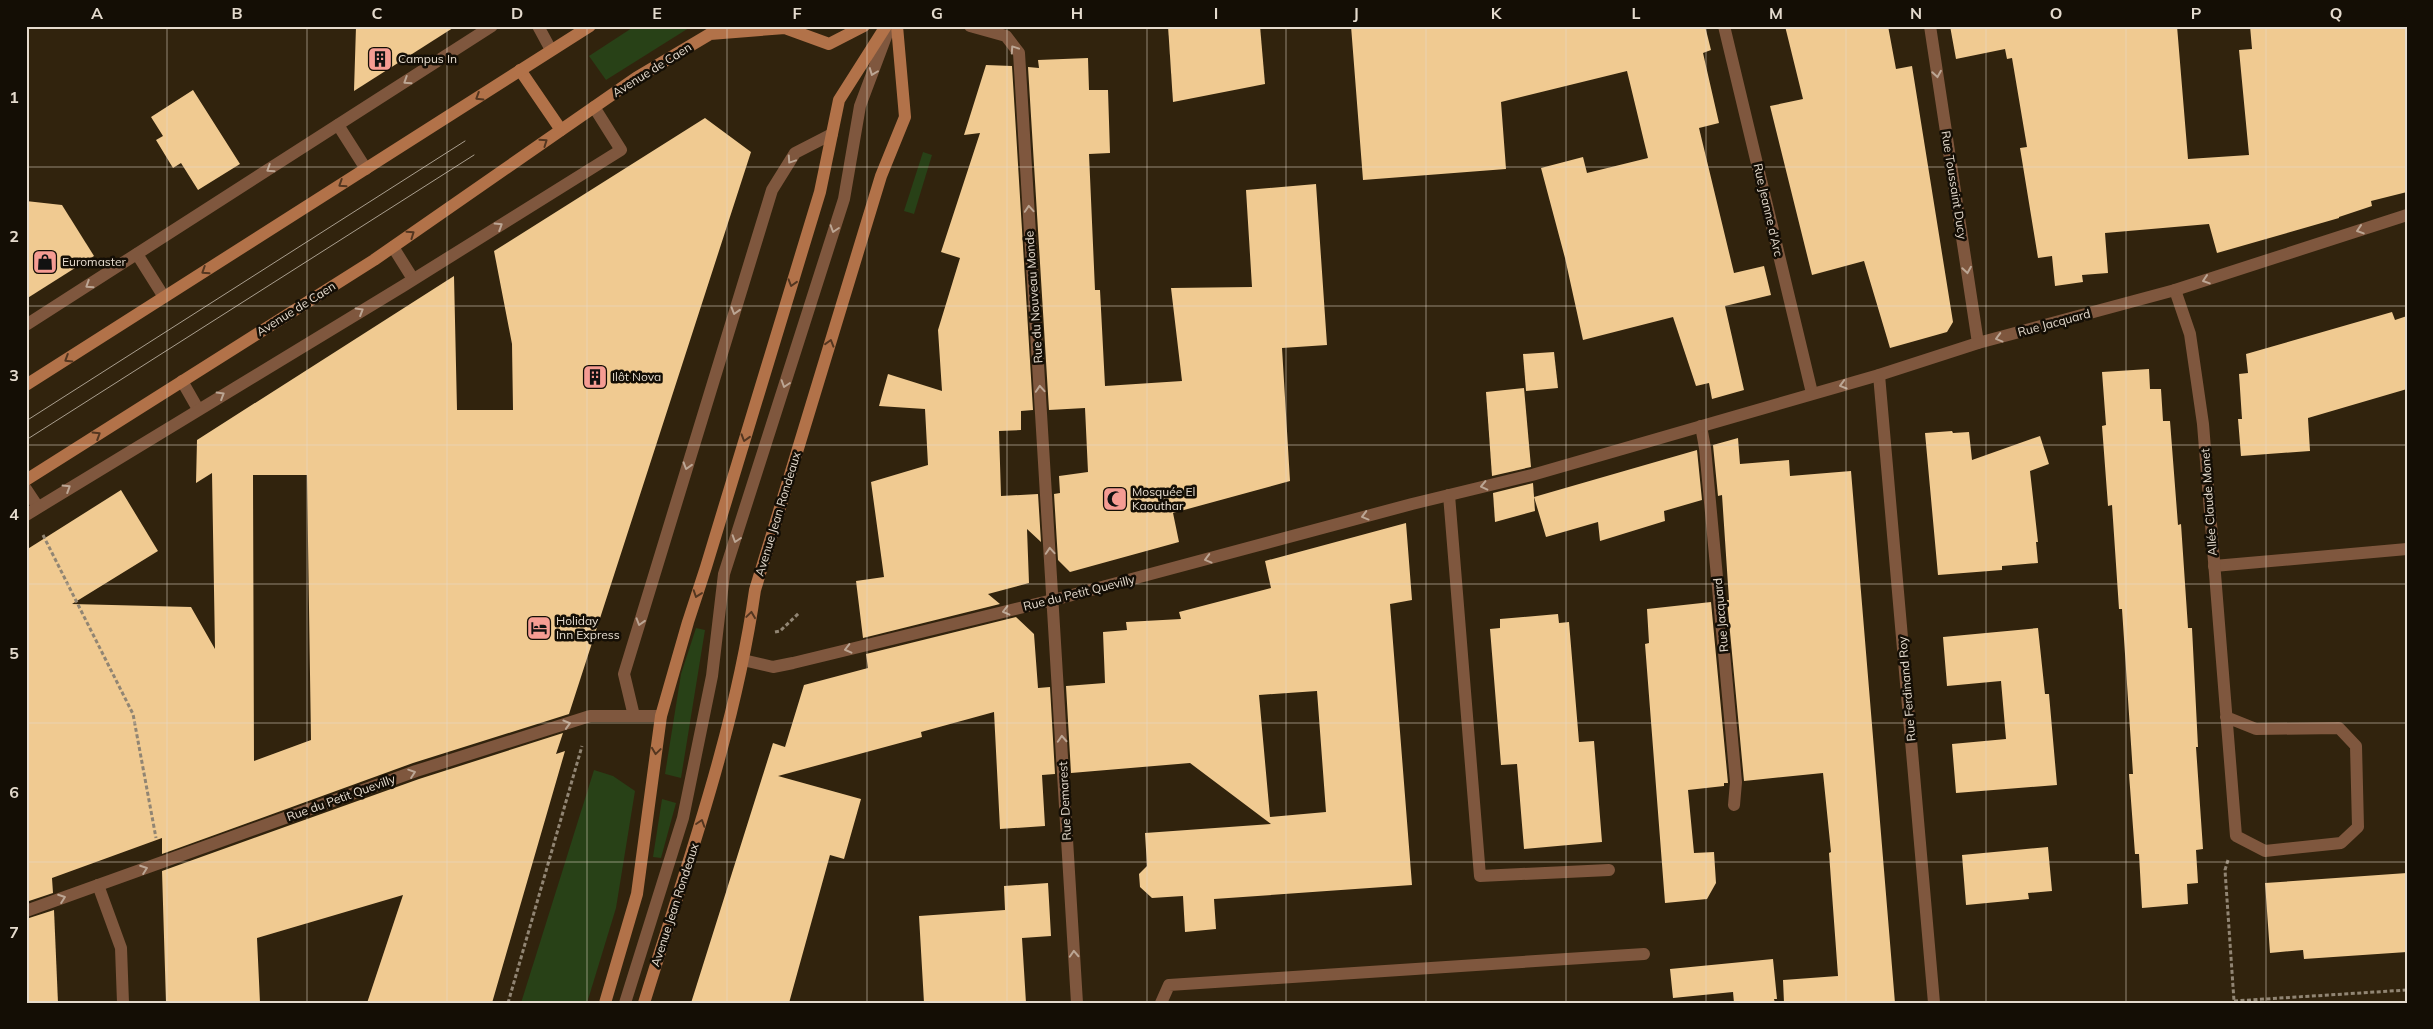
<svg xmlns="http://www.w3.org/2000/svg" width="2433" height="1029" font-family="Mulish,sans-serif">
<rect width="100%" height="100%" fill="#31230d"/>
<g fill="#284117">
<polygon points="635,26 692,26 606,80 589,56"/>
<polygon points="923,152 932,155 914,214 904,211"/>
<polygon points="696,628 705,630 681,778 665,774 681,674"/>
<polygon points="594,770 613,776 635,791 616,908 587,1003 521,1003"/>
<polygon points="662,799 676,803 661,858 653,857"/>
</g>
<g fill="#f0ca91" fill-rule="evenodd">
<polygon points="356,26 456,26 354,91"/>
<polygon points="1168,26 1260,26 1265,84 1173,102"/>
<polygon points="1351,26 1705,26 1711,50 1703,53 1719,123 1699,128 1734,273 1764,266 1771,295 1725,306 1744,390 1712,399 1709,383 1696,386 1673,317 1583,340 1565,258 1541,168 1583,157 1587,173 1648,158 1627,71 1501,102 1506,169 1363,180"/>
<polygon points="1785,26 1888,26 1896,69 1912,66 1953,322 1947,332 1890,348 1864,261 1812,275 1770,106 1803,99"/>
<polygon points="1950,26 2177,26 2188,159 2249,155 2239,50 2252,49 2250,26 2407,26 2407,192 2371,201 2372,206 2339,217 2339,218 2217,253 2209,224 2105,233 2108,273 2082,275 2083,282 2055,286 2052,256 2038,258 2020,148 2027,147 2012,58 2007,59 2005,49 1956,59"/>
<polygon points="1088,58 1089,90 1108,90 1110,153 1089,154 1095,290 1100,290 1105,386 1182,381 1171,288 1252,287 1246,190 1316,184 1327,345 1282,348 1290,481 1173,513 1179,542 1070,572 1058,560 1054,494 1060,493 1059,476 1088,472 1085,408 1049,410 1028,67 1039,68 1038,60"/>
<polygon points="986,65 1012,66 1033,410 1021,411 1021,430 999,431 1001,496 1038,494 1041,542 1027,529 1029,583 988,594 1000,604 863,638 856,581 884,577 871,482 928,465 925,409 879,406 888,374 942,391 938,330 960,258 941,252 980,133 964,135"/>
<polygon points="193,90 240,164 198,190 181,163 173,168 156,140 163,136 151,117"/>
<path d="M705 118 751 152 569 714 413 763 162 854V838L52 878 53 893 26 902V550L121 490 158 551 72 604 191 607 215 649 212 473 196 483 197 440 454 276 457 410H513L512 344 494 251ZM253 475H307L311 740 254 761Z"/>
<polygon points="26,201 62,205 94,256 26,299"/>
<polygon points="2392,312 2395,320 2407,316 2407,389 2308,418 2310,451 2241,456 2238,419 2242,419 2239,374 2248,373 2246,354"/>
<polygon points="1554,352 1558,388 1526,391 1523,354"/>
<polygon points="2149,369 2150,389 2161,389 2163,421 2170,421 2178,525 2181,524 2188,628 2192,628 2198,747 2196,747 2203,849 2196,850 2198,883 2187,884 2188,904 2142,908 2139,854 2135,854 2129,774 2133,774 2122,609 2119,609 2112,505 2108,506 2102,426 2106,425 2102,372"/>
<polygon points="1524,388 1531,467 1492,476 1486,392"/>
<polygon points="1952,431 1953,433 1969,432 1972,460 2040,436 2049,464 2030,471 2038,542 2036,542 2038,563 2002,566 2002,570 1938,575 1925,433"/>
<polygon points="1738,438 1740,464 1789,460 1790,476 1851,471 1895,1003 1784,1003 1783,980 1838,976 1829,853 1831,852 1823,773 1744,781 1727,600 1729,600 1722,495 1718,496 1713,445"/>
<polygon points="1697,450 1702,500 1664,511 1665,521 1600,541 1598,522 1546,537 1534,497"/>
<polygon points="1533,483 1535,511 1495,522 1493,493"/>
<path d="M1406 523 1412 600 1390 604 1412 885 1214 899 1216 929 1185 932 1183 896 1152 898 1140 887 1139 874 1147 866 1145 833 1271 824 1190 763 1071 773 1066 686 1105 683 1103 632 1127 630 1126 622 1181 619 1179 612 1271 588 1265 561ZM1317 691 1326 812 1270 817 1259 695Z"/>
<polygon points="1711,602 1728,783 1724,783 1724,786 1688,790 1694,853 1714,852 1716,883 1707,899 1665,903 1645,644 1649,643 1647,609"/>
<polygon points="1558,614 1559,623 1569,622 1579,742 1594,741 1602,842 1524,849 1517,764 1501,765 1490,629 1500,628 1500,619"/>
<polygon points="1016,617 1034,634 1038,688 1050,687 1055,774 1042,775 1045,826 1000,829 994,712 921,732 922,737 778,776 861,799 844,859 830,855 789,1003 691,1003 773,743 785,747 804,685 868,668 866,654"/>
<polygon points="2038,628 2045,694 2049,694 2057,785 1956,793 1952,744 2006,739 2001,681 1947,686 1943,637"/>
<polygon points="563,733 556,754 565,751 492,1003 367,1003 403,895 257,938 260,1003 166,1003 162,871 419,779"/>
<polygon points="2048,847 2052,891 2028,893 2029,899 1966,905 1962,855"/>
<polygon points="2407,873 2407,952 2304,959 2303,950 2270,953 2265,883"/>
<polygon points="1048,883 1051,936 1022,938 1026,1003 924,1003 919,916 1005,910 1004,886"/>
<polygon points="54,910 58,1003 26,1003 26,919"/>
<polygon points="1773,959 1777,999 1774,999 1775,1003 1734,1003 1733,992 1673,998 1670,969"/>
</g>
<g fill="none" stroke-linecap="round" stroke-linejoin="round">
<g stroke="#918573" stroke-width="3" stroke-dasharray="4 2.5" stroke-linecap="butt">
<polyline points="43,535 133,714 156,838"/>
<polyline points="775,632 780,631 799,613"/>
<polyline points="2228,860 2225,870 2234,1001"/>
<polyline points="2234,1001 2407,990"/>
<polyline points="508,1003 582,746"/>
</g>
<g stroke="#7f573e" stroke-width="12">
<polyline points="538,26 551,50"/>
<polyline points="338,125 366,169"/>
<polyline points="393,247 413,279"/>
<polyline points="137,254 164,297"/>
<polyline points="26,325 492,26"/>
<polyline points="182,381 198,409"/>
<polyline points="1701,426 1705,448 1736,782 1734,805"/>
<polyline points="26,489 38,507"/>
<polyline points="1449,495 1480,876 1609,870"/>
<polyline points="26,515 403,286 621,150 594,107"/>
<polyline points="2214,566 2407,549"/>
<polyline points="634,716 624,674 772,190 795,153 832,134"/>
<polyline points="625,1003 683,818 712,676 724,574 844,199 860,106 890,26"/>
<polyline points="1161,1003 1169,985 1644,954"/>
</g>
<g stroke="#7f573e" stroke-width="12">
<polyline points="970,26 1006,36 1019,53 1077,1003"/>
<polyline points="1724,26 1812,393"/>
<polyline points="1930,26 1978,343"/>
<polyline points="2175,290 2190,334 2203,424 2236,836 2265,851 2341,843 2358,827 2356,746 2339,728 2256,729 2226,717"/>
<polyline points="1879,375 1934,1003"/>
<polyline points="743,660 773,667 793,663 1061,598 1412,504 1532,475 1879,375 1978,343 2175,290 2407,215"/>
<polyline points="98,885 121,948 123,1003"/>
<polyline points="26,911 416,771 590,716 661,716"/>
</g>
<g stroke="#b27249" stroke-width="12">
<polyline points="520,70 561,130"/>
<polyline points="26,385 590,26"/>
<polyline points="26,480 374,260 636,78 710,34 785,28 829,44 864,26"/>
<polyline points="605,1003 637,894 661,716 688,622 706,567 820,192 839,100 886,26"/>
<path d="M644 1003C686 867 735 732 755 590L881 176 905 117 897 26"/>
</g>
<g stroke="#a99e8e" stroke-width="1">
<polyline points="26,421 465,141"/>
<polyline points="26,440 474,155"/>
</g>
</g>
<defs><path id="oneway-chevron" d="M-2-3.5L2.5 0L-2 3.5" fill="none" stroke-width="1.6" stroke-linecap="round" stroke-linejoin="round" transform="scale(1.25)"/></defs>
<g stroke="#bca694">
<use href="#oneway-chevron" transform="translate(1014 49) rotate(-124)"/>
<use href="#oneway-chevron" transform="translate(873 72) rotate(111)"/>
<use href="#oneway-chevron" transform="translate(1937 74) rotate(81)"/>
<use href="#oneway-chevron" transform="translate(407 81) rotate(147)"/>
<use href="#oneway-chevron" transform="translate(791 160) rotate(124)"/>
<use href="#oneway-chevron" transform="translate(270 169) rotate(147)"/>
<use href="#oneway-chevron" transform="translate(1029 209) rotate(-94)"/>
<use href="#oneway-chevron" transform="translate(499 226) rotate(-32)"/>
<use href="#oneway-chevron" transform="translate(834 229) rotate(108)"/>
<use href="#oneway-chevron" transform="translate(2360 230) rotate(162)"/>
<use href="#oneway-chevron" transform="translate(1967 270) rotate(81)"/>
<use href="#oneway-chevron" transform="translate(2206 280) rotate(162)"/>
<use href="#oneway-chevron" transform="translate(89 285) rotate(147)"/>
<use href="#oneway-chevron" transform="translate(360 311) rotate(-31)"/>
<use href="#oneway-chevron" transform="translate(735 311) rotate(107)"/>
<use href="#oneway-chevron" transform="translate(1999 338) rotate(165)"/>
<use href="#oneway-chevron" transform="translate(785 384) rotate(108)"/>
<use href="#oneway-chevron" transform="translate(1843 385) rotate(164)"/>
<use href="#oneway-chevron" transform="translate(1040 389) rotate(-94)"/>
<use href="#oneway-chevron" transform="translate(221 395) rotate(-31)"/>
<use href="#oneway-chevron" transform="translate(687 466) rotate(107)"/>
<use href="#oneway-chevron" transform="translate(1484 486) rotate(167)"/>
<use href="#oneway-chevron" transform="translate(67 488) rotate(-32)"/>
<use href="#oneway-chevron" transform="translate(1365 516) rotate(165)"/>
<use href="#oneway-chevron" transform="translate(736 539) rotate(108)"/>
<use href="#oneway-chevron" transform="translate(1050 551) rotate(-94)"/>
<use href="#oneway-chevron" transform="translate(1208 559) rotate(165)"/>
<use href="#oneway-chevron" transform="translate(1006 611) rotate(166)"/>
<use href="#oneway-chevron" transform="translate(640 622) rotate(107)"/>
<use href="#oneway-chevron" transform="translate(848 649) rotate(166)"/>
<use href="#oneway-chevron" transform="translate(567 724) rotate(-17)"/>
<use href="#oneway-chevron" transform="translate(1062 739) rotate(-93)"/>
<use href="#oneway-chevron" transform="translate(412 773) rotate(-19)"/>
<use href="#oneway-chevron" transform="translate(144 869) rotate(-20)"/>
<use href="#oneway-chevron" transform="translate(62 898) rotate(-20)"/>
<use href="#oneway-chevron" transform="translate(1074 954) rotate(-93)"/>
</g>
<g stroke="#533620">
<use href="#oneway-chevron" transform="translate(479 97) rotate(148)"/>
<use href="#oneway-chevron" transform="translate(544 142) rotate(-35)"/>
<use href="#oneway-chevron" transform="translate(342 184) rotate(147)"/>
<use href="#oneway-chevron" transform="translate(411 234) rotate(-35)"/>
<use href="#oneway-chevron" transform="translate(205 271) rotate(147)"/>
<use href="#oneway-chevron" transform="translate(792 283) rotate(107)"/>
<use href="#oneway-chevron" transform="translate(830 343) rotate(-73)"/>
<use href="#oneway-chevron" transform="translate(68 359) rotate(148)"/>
<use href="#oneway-chevron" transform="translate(97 435) rotate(-32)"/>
<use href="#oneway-chevron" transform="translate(745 438) rotate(107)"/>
<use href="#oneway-chevron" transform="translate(697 594) rotate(109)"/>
<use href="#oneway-chevron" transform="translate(751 615) rotate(-82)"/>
<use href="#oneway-chevron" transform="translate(656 751) rotate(98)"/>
<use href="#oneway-chevron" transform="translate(701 823) rotate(-72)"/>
</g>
<path fill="none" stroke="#e5dbce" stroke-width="1" stroke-opacity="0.55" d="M167 26V1003M307 26V1003M447 26V1003M587 26V1003M727 26V1003M867 26V1003M1007 26V1003M1147 26V1003M1286 26V1003M1426 26V1003M1566 26V1003M1706 26V1003M1846 26V1003M1986 26V1003M2126 26V1003M2266 26V1003M26 167H2407M26 306H2407M26 445H2407M26 584H2407M26 723H2407M26 862H2407"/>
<defs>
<symbol id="building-square" viewBox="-11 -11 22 22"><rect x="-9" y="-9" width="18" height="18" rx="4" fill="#f59c93" stroke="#140e05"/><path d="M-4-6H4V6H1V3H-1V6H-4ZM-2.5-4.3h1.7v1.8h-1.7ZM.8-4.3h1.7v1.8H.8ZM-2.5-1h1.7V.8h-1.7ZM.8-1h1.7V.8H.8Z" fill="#111"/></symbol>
<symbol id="shop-square" viewBox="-11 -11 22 22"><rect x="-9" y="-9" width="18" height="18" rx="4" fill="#f59c93" stroke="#140e05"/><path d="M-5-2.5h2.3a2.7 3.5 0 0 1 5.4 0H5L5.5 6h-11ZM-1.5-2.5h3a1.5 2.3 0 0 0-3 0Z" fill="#111"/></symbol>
<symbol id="mosque-square" viewBox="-11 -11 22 22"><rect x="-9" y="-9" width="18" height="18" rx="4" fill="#f59c93" stroke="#140e05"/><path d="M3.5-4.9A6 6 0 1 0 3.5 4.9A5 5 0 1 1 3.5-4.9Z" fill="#111"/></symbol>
<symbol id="hotel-square" viewBox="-11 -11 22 22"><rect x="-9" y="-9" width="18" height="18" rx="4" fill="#f59c93" stroke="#140e05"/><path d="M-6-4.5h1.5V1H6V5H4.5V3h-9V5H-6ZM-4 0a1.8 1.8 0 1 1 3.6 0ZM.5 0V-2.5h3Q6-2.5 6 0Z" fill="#111"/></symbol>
</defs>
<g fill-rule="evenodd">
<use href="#building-square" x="366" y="45" width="28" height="28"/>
<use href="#shop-square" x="31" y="248" width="28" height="28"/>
<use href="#building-square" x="581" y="363" width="28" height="28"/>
<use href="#mosque-square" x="1101" y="485" width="28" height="28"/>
<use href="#hotel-square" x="525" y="614" width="28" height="28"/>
</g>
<g text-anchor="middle" stroke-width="5" stroke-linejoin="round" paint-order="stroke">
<g font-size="12" fill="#e5dbce" stroke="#140e05" text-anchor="start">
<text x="398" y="63">Campus In</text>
<text x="62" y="266">Euromaster</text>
<text x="612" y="381">Ilôt Nova</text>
<text x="1132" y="496">Mosquée El<tspan x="1132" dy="14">Kaouthar</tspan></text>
<text x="556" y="625">Holiday<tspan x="556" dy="14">Inn Express</tspan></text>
</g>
<g font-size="12" fill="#e5dbce" stroke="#140e05">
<text transform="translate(652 70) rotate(-32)" y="4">Avenue de Caen</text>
<text transform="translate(1954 185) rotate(81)" y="4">Rue Toussaint Ducy</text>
<text transform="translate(1768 210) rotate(77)" y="4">Rue Jeanne d'Arc</text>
<text transform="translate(1034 297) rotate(-94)" y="4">Rue du Nouveau Monde</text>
<text transform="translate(296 309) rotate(-32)" y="4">Avenue de Caen</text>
<text transform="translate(2054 323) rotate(-15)" y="4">Rue Jacquard</text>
<text transform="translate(2209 502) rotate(-94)" y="4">Allée Claude Monet</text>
<text transform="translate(778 514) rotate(-73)" y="4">Avenue Jean Rondeaux</text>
<text transform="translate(1079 593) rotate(-14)" y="4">Rue du Petit Quevilly</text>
<text transform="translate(1721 615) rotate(-95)" y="4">Rue Jacquard</text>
<text transform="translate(1907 689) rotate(-95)" y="4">Rue Ferdinand Roy</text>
<text transform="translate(341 798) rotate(-20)" y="4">Rue du Petit Quevilly</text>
<text transform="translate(1065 801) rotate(-93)" y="4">Rue Demarest</text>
<text transform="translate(675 905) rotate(-72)" y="4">Avenue Jean Rondeaux</text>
</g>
</g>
<rect width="2433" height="1029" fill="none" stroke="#140e05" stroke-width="55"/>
<rect x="28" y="28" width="2378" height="974" fill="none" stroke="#e5dbce" stroke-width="2"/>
<g font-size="16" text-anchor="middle" font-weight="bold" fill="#e5dbce">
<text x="97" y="19">A</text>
<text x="237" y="19">B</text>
<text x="377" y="19">C</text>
<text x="517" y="19">D</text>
<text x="657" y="19">E</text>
<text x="797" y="19">F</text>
<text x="937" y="19">G</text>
<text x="1077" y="19">H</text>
<text x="1216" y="19">I</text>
<text x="1356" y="19">J</text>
<text x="1496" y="19">K</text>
<text x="1636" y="19">L</text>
<text x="1776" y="19">M</text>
<text x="1916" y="19">N</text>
<text x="2056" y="19">O</text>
<text x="2196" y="19">P</text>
<text x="2336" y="19">Q</text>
<text x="14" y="103">1</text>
<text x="14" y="242">2</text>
<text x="14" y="381">3</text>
<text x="14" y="520">4</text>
<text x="14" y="659">5</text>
<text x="14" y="798">6</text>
<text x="14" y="938">7</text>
</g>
</svg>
